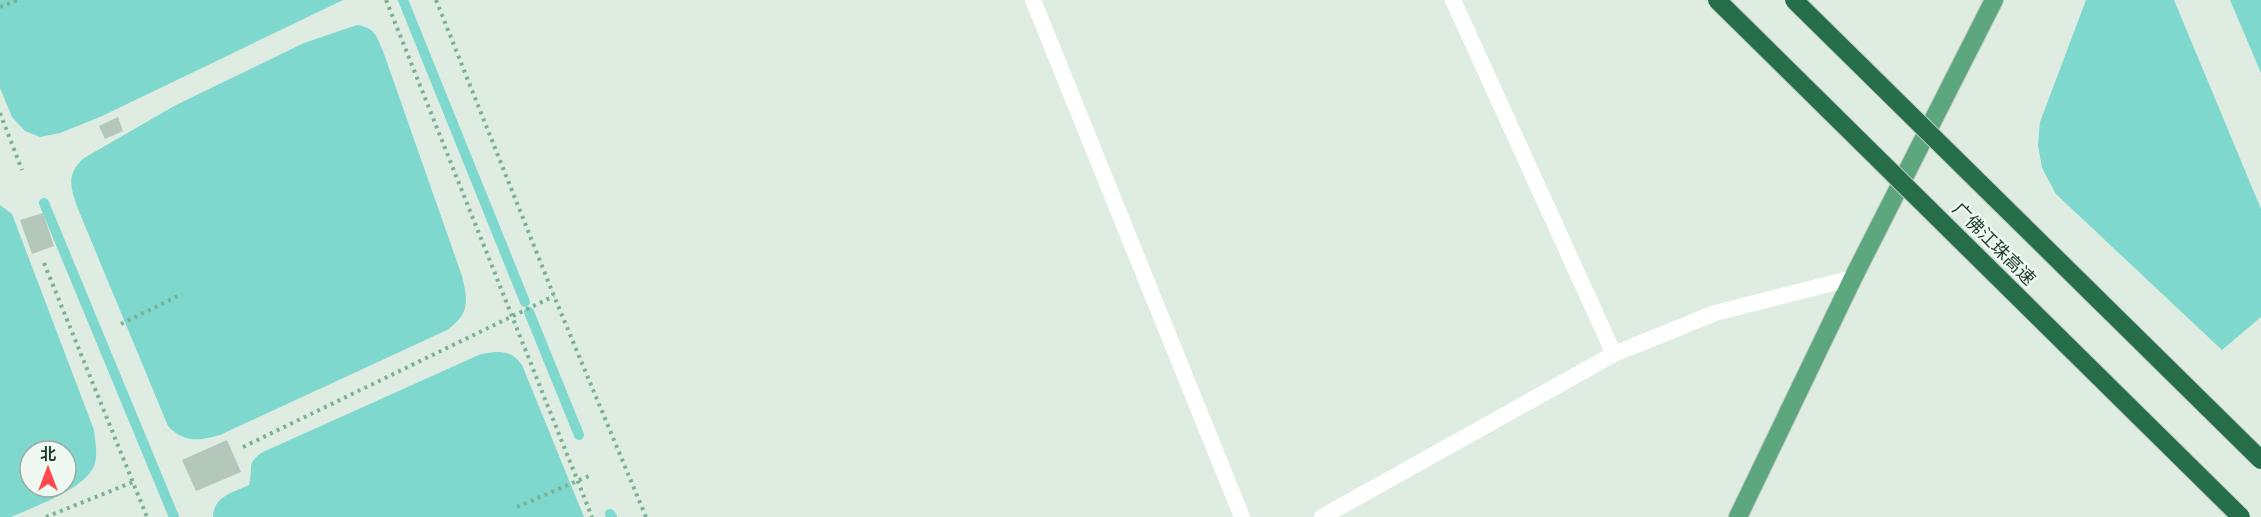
<svg xmlns="http://www.w3.org/2000/svg" width="2261" height="517" font-family="Lato,'Noto Sans SC',sans-serif">
<rect width="100%" height="100%" fill="#deece2"/>
<g fill="#7ed8cd" fill-rule="evenodd">
<polygon points="0,0 343,0 100,117 60,133 40,137 25,131 12,117 0,88"/>
<polygon points="2086,0 2174,0 2261,209 2261,317 2222,350 2056,194 2042,168 2038,145 2040,122"/>
<polygon points="2230,0 2261,0 2261,73"/>
<path d="M357 25C375 28 376 35 383 51L462 276C468 302 470 313 447 330L220 435C199 441 184 443 168 426L78 209C71 188 65 175 84 158L176 105 304 43Z"/>
<path d="M0 205 12 214 94 430C95 441 98 452 95 463 89 488 33 507 11 517H0ZM30 451H66V487H30Z"/>
<path d="M495 352C508 352 514 354 522 365L584 517H213C214 496 232 493 249 485 254 467 245 464 263 452L481 354Z"/>
</g>
<g fill="none" stroke-linecap="round" stroke-linejoin="round">
<g stroke="#7ed8cd" stroke-width="10">
<polyline points="403,0 525,302"/>
<polyline points="44,203 174,517"/>
<polyline points="529,312 579,435"/>
<polyline points="610,514 612,517"/>
</g>
</g>
<g fill="#b3c7ba">
<polygon points="118,117 123,131 105,139 99,126"/>
<polygon points="43,213 54,246 32,254 20,220"/>
<polygon points="227,440 241,472 196,491 182,460"/>
</g>
<g fill="none" stroke-linecap="round" stroke-linejoin="round">
<defs>
<polyline id="primary" points="1738,517 1853,278 1994,0"/>
</defs>
<use href="#primary" stroke="#c0c9c4" stroke-width="20"/>
<g stroke="#7ab392" stroke-width="4" stroke-dasharray="3 4.5" stroke-linecap="butt">
<polyline points="386,0 592,517"/>
<polyline points="436,0 554,296 646,517"/>
<polyline points="0,7 18,0"/>
<polyline points="0,113 22,170"/>
<polyline points="44,263 147,517"/>
<polyline points="121,324 182,294"/>
<polyline points="243,447 554,296"/>
<polyline points="517,507 591,475"/>
<polyline points="46,517 133,482"/>
</g>
<g stroke="#fff" stroke-width="16">
<polyline points="1033,0 1242,517"/>
<polyline points="1453,0 1614,354"/>
<polyline points="1322,517 1614,354 1715,313 1853,278"/>
</g>
<use href="#primary" stroke="#5da77f" stroke-width="18"/>
<defs>
<g id="highway-bridge">
<polyline points="1717,0 2241,517"/>
<polyline points="1794,0 2261,460"/>
</g>
</defs>
<use href="#highway-bridge" stroke="#c0c9c4" stroke-width="20" stroke-linecap="butt"/>
<use href="#highway-bridge" stroke="#266d4a" stroke-width="18"/>
</g>
<g text-anchor="middle" stroke-width="5" stroke-linejoin="round" paint-order="stroke">
<g font-size="18" fill="#1d3d2c" stroke="#eff8f1">
<text transform="translate(1994 244) rotate(45)" y="6">广佛江珠高速</text>
</g>
</g>
<g transform="translate(48 469)"><circle r="28" fill="#eff8f1" stroke="#9bada2" stroke-width="1.5"/>
<path d="M0-4.5L10 22L0 15L-10 22Z" fill="#ff494f"/>
<text y="-9" font-size="16" font-weight="bold" text-anchor="middle" fill="#1d3d2c">北</text>
</g>
</svg>
